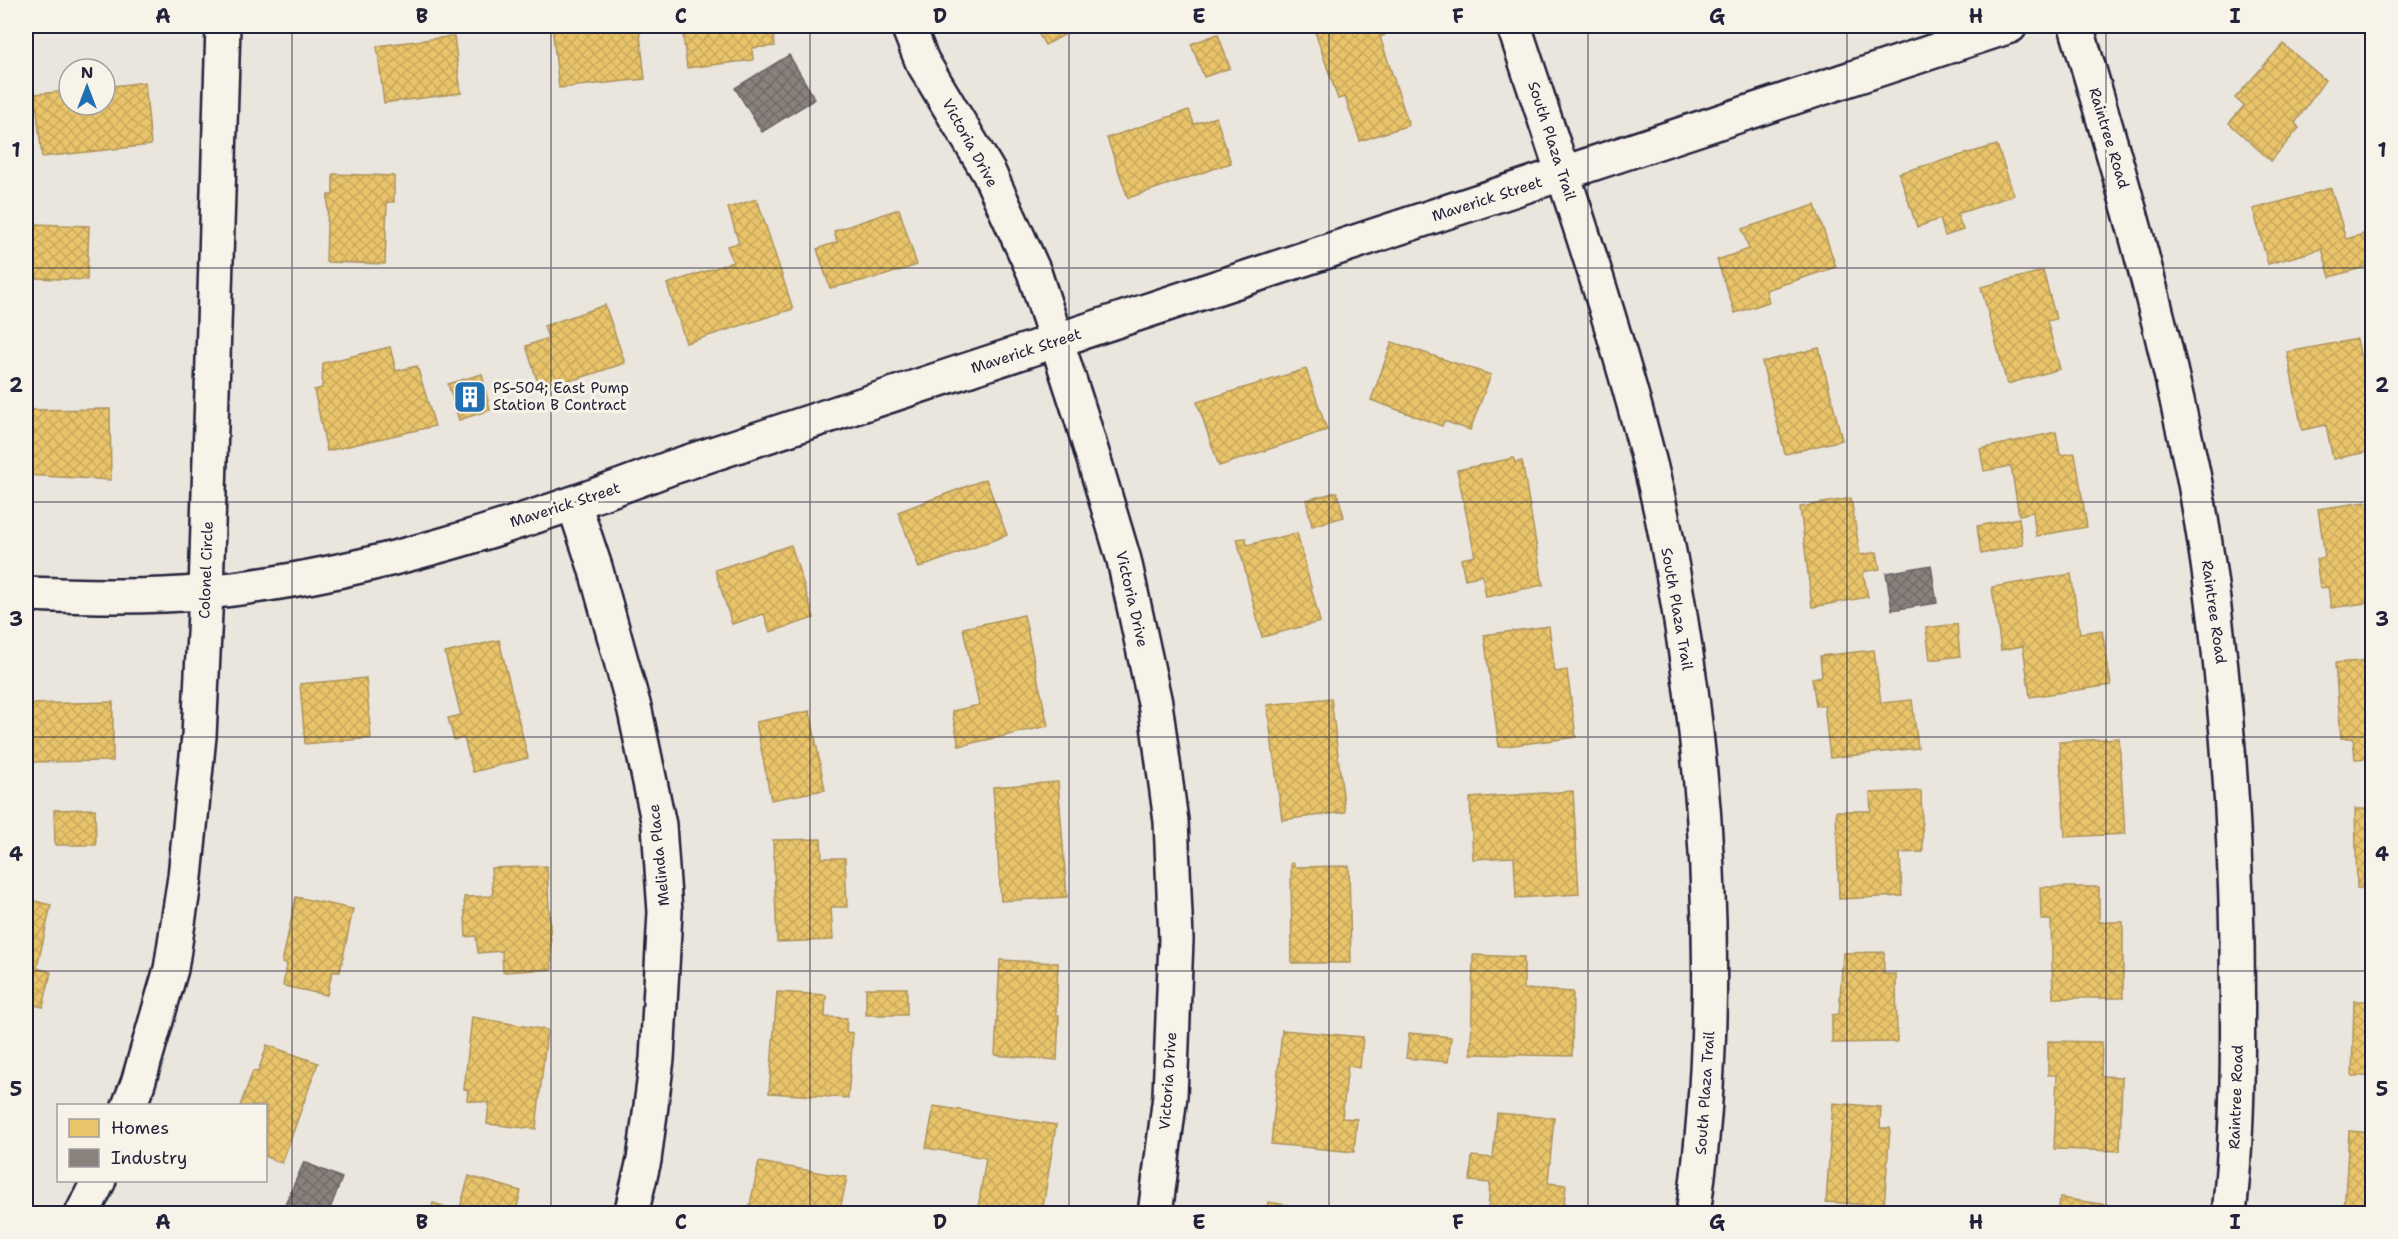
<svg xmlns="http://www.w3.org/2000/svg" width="2398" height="1239" font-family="'Shantell Sans',sans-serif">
<defs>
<pattern id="homes-cross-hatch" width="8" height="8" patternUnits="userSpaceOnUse" patternTransform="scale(1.5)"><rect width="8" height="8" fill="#e9c46a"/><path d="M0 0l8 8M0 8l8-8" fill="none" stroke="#c8a85d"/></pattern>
<pattern id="industry-cross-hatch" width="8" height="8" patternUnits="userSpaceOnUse" patternTransform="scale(1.5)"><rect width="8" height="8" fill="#8a817c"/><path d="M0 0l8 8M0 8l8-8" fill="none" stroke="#706967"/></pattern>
</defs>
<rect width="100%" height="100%" fill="#eae6de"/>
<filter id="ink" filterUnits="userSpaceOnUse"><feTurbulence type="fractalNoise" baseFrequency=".0167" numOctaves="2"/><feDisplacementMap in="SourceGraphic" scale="12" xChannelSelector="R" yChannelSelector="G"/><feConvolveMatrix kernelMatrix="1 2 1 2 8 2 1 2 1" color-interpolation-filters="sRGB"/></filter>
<g filter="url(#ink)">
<g fill="url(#homes-cross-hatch)" stroke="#ad935c" stroke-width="1.5">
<polygon points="552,26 639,26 645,79 559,88"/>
<polygon points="682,26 772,26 775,46 752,48 753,60 687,68"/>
<polygon points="1034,26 1081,26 1045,45"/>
<polygon points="1313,26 1382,26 1385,35 1380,37 1409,125 1360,141 1345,97 1338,99"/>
<polygon points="1218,34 1230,68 1204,77 1191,44"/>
<polygon points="454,36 461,93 384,103 377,46"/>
<polygon points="2283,44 2325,80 2295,123 2299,128 2271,161 2229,123 2244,106 2235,98"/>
<polygon points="145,82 151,145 42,157 35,94 69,91 69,105 105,105 105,87"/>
<polygon points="1189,110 1194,124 1216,117 1231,163 1128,198 1107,138"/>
<polygon points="1997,145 2014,195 1957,214 1963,230 1945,236 1940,219 1917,227 1899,173"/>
<polygon points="333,174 394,176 394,202 387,202 385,264 326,262 328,195 333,195"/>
<polygon points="2331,188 2346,239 2367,233 2372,255 2372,265 2330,277 2322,249 2268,264 2253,209"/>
<polygon points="757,199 793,309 686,343 667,284 733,262 727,246 739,243 728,208"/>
<polygon points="1815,205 1836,267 1766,290 1769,302 1735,313 1717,260 1749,249 1742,229"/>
<polygon points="899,209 917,265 883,276 830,288 817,249 837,242 834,231"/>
<polygon points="34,224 89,226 87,280 34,278"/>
<polygon points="2043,271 2056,319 2047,321 2060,369 2007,384 1981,287"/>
<polygon points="605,305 625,363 580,378 539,386 526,346 548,338 544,326"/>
<polygon points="2357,339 2372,413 2372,451 2333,459 2326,425 2302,430 2287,352"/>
<polygon points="1392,342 1491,375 1470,430 1444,421 1442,426 1371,400"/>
<polygon points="390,347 396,371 417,366 435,426 327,451 314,390 322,388 323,363"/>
<polygon points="1819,348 1842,440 1785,454 1762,362"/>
<polygon points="1306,369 1327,430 1219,466 1197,402"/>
<polygon points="482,374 490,410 459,420 448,384"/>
<polygon points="110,409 111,480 26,475 26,410"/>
<polygon points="2056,432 2060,455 2075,453 2087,527 2036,536 2033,512 2019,515 2011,466 1984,471 1980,449"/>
<polygon points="1514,458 1515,463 1522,461 1543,585 1486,597 1482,575 1465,579 1461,559 1475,556 1457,470"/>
<polygon points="986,479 1007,535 919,568 898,512"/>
<polygon points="1337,492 1344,517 1312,526 1306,500"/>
<polygon points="1851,498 1860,555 1877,552 1880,569 1863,572 1868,597 1812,607 1800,507"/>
<polygon points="2372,501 2372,602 2331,608 2328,587 2320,588 2316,559 2325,557 2318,509"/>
<polygon points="2019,518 2023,545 1981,554 1977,526"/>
<polygon points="1297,533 1320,622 1262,637 1237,539 1246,538 1247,545"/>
<polygon points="791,545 814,618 770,632 764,614 732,624 715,570"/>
<polygon points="2071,574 2080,633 2102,630 2111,685 2030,697 2023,646 2001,650 1992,587"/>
<polygon points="1024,615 1048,726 959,746 952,711 979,705 963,628"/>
<polygon points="1957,624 1960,656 1930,660 1926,628"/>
<polygon points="1549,626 1555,672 1567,670 1576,737 1499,747 1484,635"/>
<polygon points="499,640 528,758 473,772 464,738 454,740 448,718 461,715 445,653"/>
<polygon points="1874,650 1881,703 1912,700 1918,748 1830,758 1824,705 1816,706 1812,678 1822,676 1820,656"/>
<polygon points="2372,660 2372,758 2355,759 2353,738 2341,738 2335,663"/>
<polygon points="366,678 371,738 305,744 300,684"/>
<polygon points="1331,698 1345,812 1282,820 1267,705"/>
<polygon points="113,702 113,761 26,762 26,704"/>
<polygon points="810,711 825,790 771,800 756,722"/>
<polygon points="2119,738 2125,834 2065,837 2059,742"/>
<polygon points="1058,782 1067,897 1001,901 993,787"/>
<polygon points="1573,791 1579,894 1516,898 1514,857 1473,859 1470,798"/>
<polygon points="1921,791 1923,852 1900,853 1902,896 1839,899 1836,811 1871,811 1870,793"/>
<polygon points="95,809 96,845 55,845 54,810"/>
<polygon points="2355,809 2372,809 2372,888 2357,888"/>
<polygon points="821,839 822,858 845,858 847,907 831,907 833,940 777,942 773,840"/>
<polygon points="1291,863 1294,863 1294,867 1349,866 1351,963 1292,963"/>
<polygon points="547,866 552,969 503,972 502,951 478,953 476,936 466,937 464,897 493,896 491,868"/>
<polygon points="2040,887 2099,887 2099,922 2123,922 2123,998 2053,998 2051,920 2041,920"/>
<polygon points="296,897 353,909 340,972 332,972 327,995 283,986 287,964 282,963"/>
<polygon points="26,899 51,905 37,968 51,972 43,1007 26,1003"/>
<polygon points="1884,952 1884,974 1896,974 1897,1042 1832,1043 1832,1015 1839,1014 1843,953"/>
<polygon points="1473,955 1524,957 1524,989 1573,992 1572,1056 1471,1054"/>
<polygon points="1000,960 1058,963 1056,1015 1059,1015 1057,1060 995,1055"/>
<rect x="866" y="988" width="41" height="27"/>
<polygon points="777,992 826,995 825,1017 847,1018 846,1032 853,1033 848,1098 769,1093"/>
<polygon points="2354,1001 2372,1001 2372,1076 2352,1076"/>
<polygon points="472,1017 547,1030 536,1129 487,1124 489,1103 467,1100 468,1090 464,1089"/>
<polygon points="1282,1030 1363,1037 1360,1068 1348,1066 1342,1118 1357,1119 1354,1152 1271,1144"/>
<polygon points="1409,1033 1451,1037 1448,1062 1406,1058"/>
<polygon points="2048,1041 2102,1042 2101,1076 2122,1077 2120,1151 2054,1149 2057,1075 2048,1075"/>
<polygon points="267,1045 318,1063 282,1163 266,1157 266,1106 240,1106 253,1071 258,1072"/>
<polygon points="1833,1103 1881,1107 1880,1128 1890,1128 1884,1206 1826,1202"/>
<polygon points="934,1106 1056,1125 1042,1214 977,1214 986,1158 926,1148"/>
<polygon points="1497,1113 1554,1118 1548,1183 1566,1185 1563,1214 1535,1214 1488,1209 1490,1183 1470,1181 1472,1156 1493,1158"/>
<polygon points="2349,1131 2372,1133 2372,1214 2344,1214"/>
<polygon points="759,1162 847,1177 839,1214 748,1214"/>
<polygon points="469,1176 521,1191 515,1214 430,1214 433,1203 459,1211"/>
<polygon points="2060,1198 2115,1206 2114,1214 2058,1214"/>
<polygon points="1268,1202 1328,1212 1328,1214 1266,1214"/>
<polygon points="201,1206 215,1214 197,1214"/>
</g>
<g fill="url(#industry-cross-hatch)" stroke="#6b6468" stroke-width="1.5">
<polygon points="789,55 815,99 762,132 735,88"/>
<polygon points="1931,565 1937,603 1892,610 1886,573"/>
<polygon points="304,1162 342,1178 328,1214 299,1214 284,1207"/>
</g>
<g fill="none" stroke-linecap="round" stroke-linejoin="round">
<defs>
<g id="minor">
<polyline points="908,26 922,61 989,173 1034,272 1080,413 1124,560 1155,703 1171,821 1176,939 1170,1096 1155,1214"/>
<path d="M2076 26C2113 150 2149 273 2177 400 2183 431 2192 463 2197 495 2223 642 2234 792 2237 941 2238 1032 2239 1123 2229 1214"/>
<polyline points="574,504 595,567 635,711 659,825 665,912 657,1059 644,1160 631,1214"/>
<path d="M26 594C86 596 147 598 207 592 365 576 522 524 670 468L2010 26"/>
<polyline points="129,1106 138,1083 171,969 185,877 199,736 206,592 223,26"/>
<polyline points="82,1214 99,1180"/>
</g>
<path id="major" d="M1514 26C1562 172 1613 318 1651 468 1669 541 1681 616 1691 690 1713 864 1718 1040 1693 1214"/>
</defs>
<use href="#minor" stroke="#22223b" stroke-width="38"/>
<use href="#major" stroke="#22223b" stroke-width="38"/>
<use href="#minor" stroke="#f7f3e8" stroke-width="33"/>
<use href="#major" stroke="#f7f3e8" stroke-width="33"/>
</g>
</g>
<path fill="none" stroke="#22223b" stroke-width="1.5" stroke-opacity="0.55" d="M292 26V1214M551 26V1214M810 26V1214M1069 26V1214M1329 26V1214M1588 26V1214M1847 26V1214M2106 26V1214M26 268H2372M26 502H2372M26 737H2372M26 971H2372"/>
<defs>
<symbol id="building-square" viewBox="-11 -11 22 22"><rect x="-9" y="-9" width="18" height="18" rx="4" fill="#1f6fb2" stroke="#f7f3e8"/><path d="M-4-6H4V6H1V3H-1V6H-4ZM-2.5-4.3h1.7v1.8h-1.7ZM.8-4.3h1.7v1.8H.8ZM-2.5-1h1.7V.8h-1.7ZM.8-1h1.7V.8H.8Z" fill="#fff"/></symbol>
</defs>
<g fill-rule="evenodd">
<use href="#building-square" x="451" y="378" width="38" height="38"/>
</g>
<g text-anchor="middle" stroke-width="6" stroke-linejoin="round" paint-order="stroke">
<g font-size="15" fill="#22223b" stroke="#f7f3e8">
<text transform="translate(2109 138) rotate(73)" y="5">Raintree Road</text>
<text transform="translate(1552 141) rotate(72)" y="5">South Plaza Trail</text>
<text transform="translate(970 143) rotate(61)" y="5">Victoria Drive</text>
<text transform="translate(1487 199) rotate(-18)" y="5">Maverick Street</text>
<text transform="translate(1026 351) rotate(-18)" y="5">Maverick Street</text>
<text transform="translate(565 505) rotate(-18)" y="5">Maverick Street</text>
<text transform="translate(206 570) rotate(-88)" y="5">Colonel Circle</text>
<text transform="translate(1132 599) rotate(77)" y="5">Victoria Drive</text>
<text transform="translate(1677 609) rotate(80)" y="5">South Plaza Trail</text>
<text transform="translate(2214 612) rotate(82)" y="5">Raintree Road</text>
<text transform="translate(659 855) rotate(-96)" y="5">Melinda Place</text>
<text transform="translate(1168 1081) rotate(-86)" y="5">Victoria Drive</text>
<text transform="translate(1705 1093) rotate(-86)" y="5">South Plaza Trail</text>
<text transform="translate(2236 1097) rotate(-88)" y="5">Raintree Road</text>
</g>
<g font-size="15" fill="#22223b" stroke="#f7f3e8" text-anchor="start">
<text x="493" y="393">PS-504; East Pump<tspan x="493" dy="17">Station B Contract</tspan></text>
</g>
</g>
<rect width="2398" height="1239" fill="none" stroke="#f7f3e8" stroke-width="66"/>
<rect x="57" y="1104" width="210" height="78" fill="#f7f3e8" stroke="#a29fa3" stroke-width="1.5"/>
<rect x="69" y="1119" width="30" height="18" fill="#e9c46a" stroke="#a29fa3" stroke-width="1.5"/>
<text x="111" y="1134" font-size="18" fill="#22223b">Homes</text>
<rect x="69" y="1149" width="30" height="18" fill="#8a817c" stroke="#a29fa3" stroke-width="1.5"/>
<text x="111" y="1164" font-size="18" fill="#22223b">Industry</text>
<g transform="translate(87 87)"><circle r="28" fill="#f7f3e8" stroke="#a29fa3" stroke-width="1.5"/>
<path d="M0-4.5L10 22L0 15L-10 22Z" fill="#1f6fb2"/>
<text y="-9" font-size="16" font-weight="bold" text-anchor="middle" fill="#22223b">N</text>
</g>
<rect x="33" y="33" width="2332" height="1173" fill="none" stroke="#22223b" stroke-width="2"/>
<g font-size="20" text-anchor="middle" font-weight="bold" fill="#22223b">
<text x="163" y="23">A</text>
<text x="422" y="23">B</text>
<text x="681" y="23">C</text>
<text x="940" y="23">D</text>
<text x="1199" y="23">E</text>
<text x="1458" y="23">F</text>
<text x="1717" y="23">G</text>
<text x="1976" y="23">H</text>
<text x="2235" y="23">I</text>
<text x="16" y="157">1</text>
<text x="2382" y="157">1</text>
<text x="16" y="392">2</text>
<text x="2382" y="392">2</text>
<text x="16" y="626">3</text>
<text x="2382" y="626">3</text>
<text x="16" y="861">4</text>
<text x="2382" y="861">4</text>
<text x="16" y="1096">5</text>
<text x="2382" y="1096">5</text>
<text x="163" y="1229">A</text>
<text x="422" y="1229">B</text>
<text x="681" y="1229">C</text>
<text x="940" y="1229">D</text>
<text x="1199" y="1229">E</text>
<text x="1458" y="1229">F</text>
<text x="1717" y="1229">G</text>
<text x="1976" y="1229">H</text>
<text x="2235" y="1229">I</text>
</g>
</svg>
